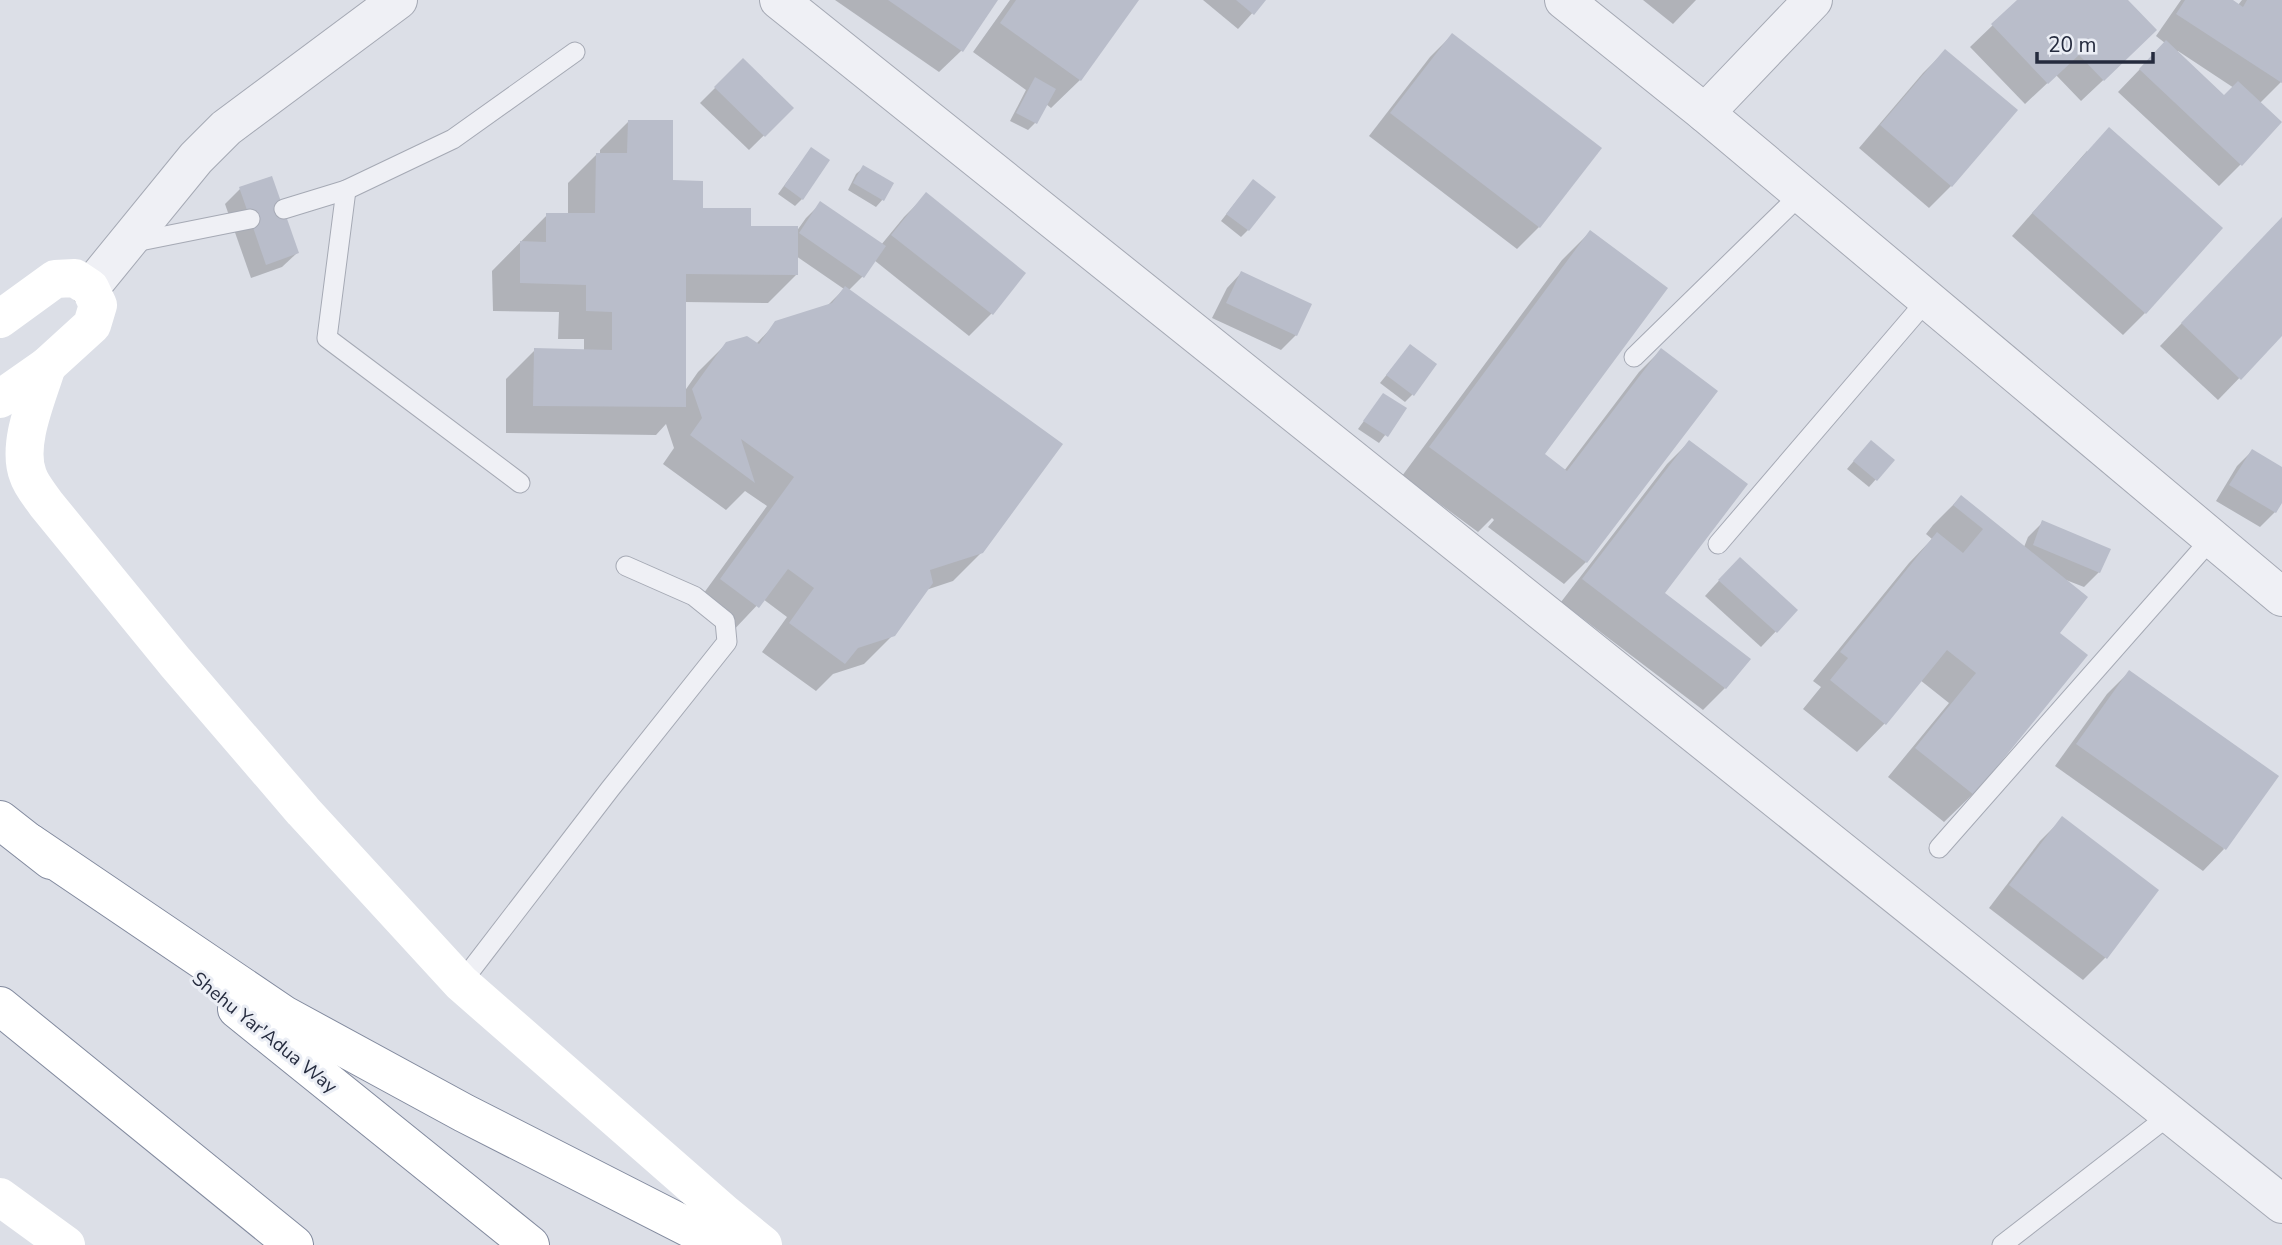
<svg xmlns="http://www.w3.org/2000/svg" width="2282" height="1245" font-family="'Nunito Sans',sans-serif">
<rect width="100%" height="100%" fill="#dcdfe7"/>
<g fill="#0003" fill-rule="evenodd">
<polygon points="835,0 996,0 961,51 939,72"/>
<polygon points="1010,0 1137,0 1080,80 1051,108 1046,104 1035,123 1028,130 1010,121 1026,90 973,52"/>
<polygon points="1203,0 1264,0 1238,29"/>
<polygon points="1643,0 1696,0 1673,24"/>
<polygon points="2019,0 2126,0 2133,52 2081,101 2056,75 2025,104 1970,47"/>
<path d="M2181 0H2230L2238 5 2242 0H2282V81L2259 104 2241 164 2219 186 2118 92 2165 43 2156 36ZM2178 51 2234 88 2224 97 2176 52Z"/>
<polygon points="1452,35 1539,227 1517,249 1369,136 1430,57"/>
<polygon points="1945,51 1951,186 1929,208 1859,148 1923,73"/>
<polygon points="743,60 792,108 749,150 700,103"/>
<path d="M628 122 672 182 702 210 749 227 796 232 806 218 821 203 881 245 904 217 926 195 1024 273 991 314 969 336 874 260 863 276 848 291 982 552 953 581 926 590 893 635 864 664 833 674 816 691 762 652 787 617 763 599 729 635 693 608 767 506 745 491 726 510 663 464 674 448 666 424 656 435 506 433V379L535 350 584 351V339H558L559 312 493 311 492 271 547 215H568V183L596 155H600V150ZM796 256 844 289 826 307 776 323 756 344 727 343 698 372 684 392V302L768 303 796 275Z"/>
<polygon points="811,149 802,199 795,206 778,194"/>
<polygon points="2087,151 2145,313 2123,335 2012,236"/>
<polygon points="864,167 883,199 876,207 848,190 856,174"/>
<polygon points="240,189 297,253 282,267 251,278 225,204"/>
<polygon points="1246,189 1248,230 1241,237 1221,221"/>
<polygon points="2282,218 2282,334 2218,400 2160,346"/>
<polygon points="1590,232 1535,465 1564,471 1639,372 1661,350 1586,562 1564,584 1488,527 1494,520 1492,518 1478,532 1402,476 1562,260"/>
<polygon points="1241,273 1296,335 1281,350 1212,318 1227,288"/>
<polygon points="1410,346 1412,395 1405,402 1380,383"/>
<polygon points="1383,395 1405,409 1379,443 1358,429"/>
<polygon points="1689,442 1662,594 1725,688 1703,710 1561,602 1667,464"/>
<polygon points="1864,449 1893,460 1869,487 1847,469"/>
<polygon points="2252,451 2282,469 2282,500 2275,512 2260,527 2216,501 2237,466"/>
<polygon points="1961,497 2024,547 2028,537 2043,522 2108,550 2099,572 2084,587 2066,580 2058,633 2086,656 1973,794 1944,822 1888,777 1949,703 1920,680 1885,723 1857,752 1803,709 1821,687 1813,681 1909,563 1932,539 1926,534 1933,525"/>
<polygon points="1725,574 1796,610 1761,647 1705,596"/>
<polygon points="2129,672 2224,849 2203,871 2055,766 2107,694"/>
<polygon points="2062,819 2157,891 2105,958 2083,980 1989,908 2040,841"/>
</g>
<g fill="#b9bdca">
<polygon points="888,0 998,0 963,52"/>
<polygon points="1016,0 1139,0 1081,81 1000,23"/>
<polygon points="1236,0 1266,0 1254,15"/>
<polygon points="2017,0 2128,0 2157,30 2104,81 2079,55 2048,84 1991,24"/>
<polygon points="2185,0 2233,0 2243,7 2247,0 2282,0 2282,83 2176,14"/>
<polygon points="1452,33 1602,148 1540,228 1390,113"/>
<polygon points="2166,40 2224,95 2238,81 2282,122 2242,166 2139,69"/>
<polygon points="1945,49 2018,110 1952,187 1880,125"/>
<polygon points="743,58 794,108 765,137 714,87"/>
<polygon points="1035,77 1056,89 1037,124 1016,113"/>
<polygon points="628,120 673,120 673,180 703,181 703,208 751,208 751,226 798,226 798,275 686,274 686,407 533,406 534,348 612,350 612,312 586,311 586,285 520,283 520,241 546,242 546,213 595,213 596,153 627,153"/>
<polygon points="2109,127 2223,228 2146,314 2032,213"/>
<polygon points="811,147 830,160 803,200 784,186"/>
<polygon points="863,165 894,183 884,201 853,183"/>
<polygon points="272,176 299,253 266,265 239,187"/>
<polygon points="1253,179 1276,197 1249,231 1226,214"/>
<polygon points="926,192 1026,273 993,315 891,235"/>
<polygon points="820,201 886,246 864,278 799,233"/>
<polygon points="2282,217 2282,336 2241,380 2181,323"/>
<polygon points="1590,230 1668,288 1545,454 1567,471 1661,348 1718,391 1587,563 1429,447"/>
<polygon points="1241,271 1312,304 1297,336 1226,303"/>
<polygon points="845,286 1063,444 983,553 930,570 933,583 895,636 858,648 845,664 789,623 814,588 788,569 759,608 720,579 794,477 741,439 755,483 690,435 702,418 692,389 726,342 747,336 759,344 775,321 832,303"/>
<polygon points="1410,344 1437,364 1414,396 1386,375"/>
<polygon points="1383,393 1407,408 1388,437 1363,421"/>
<polygon points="1689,440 1748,484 1665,593 1751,659 1726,689 1582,579"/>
<polygon points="1871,440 1895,460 1877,481 1853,461"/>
<polygon points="2252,449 2282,467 2282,503 2276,513 2229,485"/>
<polygon points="1961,495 2088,597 2060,633 2088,655 1974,795 1915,748 1976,673 1947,650 1886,725 1830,680 1848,658 1840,652 1937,532 1963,553 1983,529 1953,505"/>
<polygon points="2042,520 2111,549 2100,573 2033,545"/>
<polygon points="1740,557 1798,610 1777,633 1718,580"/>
<polygon points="2129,670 2279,776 2226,850 2076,744"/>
<polygon points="2062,816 2159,890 2107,959 2009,885"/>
</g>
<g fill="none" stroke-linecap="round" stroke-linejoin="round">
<defs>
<g id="lane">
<polyline points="346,190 327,338 520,483"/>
<polyline points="284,209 346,190 453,139 575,52"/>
<polyline points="130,243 250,219"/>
<polyline points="1634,357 1801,194"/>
<polyline points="1718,544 1927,300"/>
<polyline points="1939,848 2212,538"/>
<polyline points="461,983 610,789 727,642 725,621 694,596 626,566"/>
<polyline points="2002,1245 2171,1114"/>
</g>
<g id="street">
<polyline points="779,0 2282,1204"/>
<polyline points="1564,0 1705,113 2282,597"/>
<polyline points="1705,113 1813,0"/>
<polyline points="90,288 196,158 226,128 398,0"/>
</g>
<g id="highway">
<polyline points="0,820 51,860"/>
<polyline points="30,843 284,1015 464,1113 723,1245"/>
<polyline points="0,1006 294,1245"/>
<polyline points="237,1009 530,1245"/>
</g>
</defs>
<use href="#lane" stroke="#a5a9b4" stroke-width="21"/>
<use href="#street" stroke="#a5a9b4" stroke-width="40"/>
<use href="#highway" stroke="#828a9e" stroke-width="40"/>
<use href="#lane" stroke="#eff0f5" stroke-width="19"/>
<use href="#street" stroke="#eff0f5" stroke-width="38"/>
<g stroke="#fff" stroke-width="38">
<polyline points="0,319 55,279 75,278 90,288 98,305 92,325 47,366 0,399"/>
<path d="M47 366C38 396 16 444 28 475 31 485 40 495 46 504L175 662 303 811 461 983 725 1214 763 1245"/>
<polyline points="0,1197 66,1245"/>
</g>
<use href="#highway" stroke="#fff" stroke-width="38"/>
</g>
<g text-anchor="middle" stroke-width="6" stroke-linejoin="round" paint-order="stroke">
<g font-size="19" fill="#252b3e" stroke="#ebeef5">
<text transform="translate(265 1032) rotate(39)" y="7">Shehu Yar'Adua Way</text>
</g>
</g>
<path d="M2037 52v10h116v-10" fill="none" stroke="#252b3e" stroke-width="3.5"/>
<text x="2048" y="52" font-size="21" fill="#252b3e" stroke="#ebeef5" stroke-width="5" paint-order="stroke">20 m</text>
</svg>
